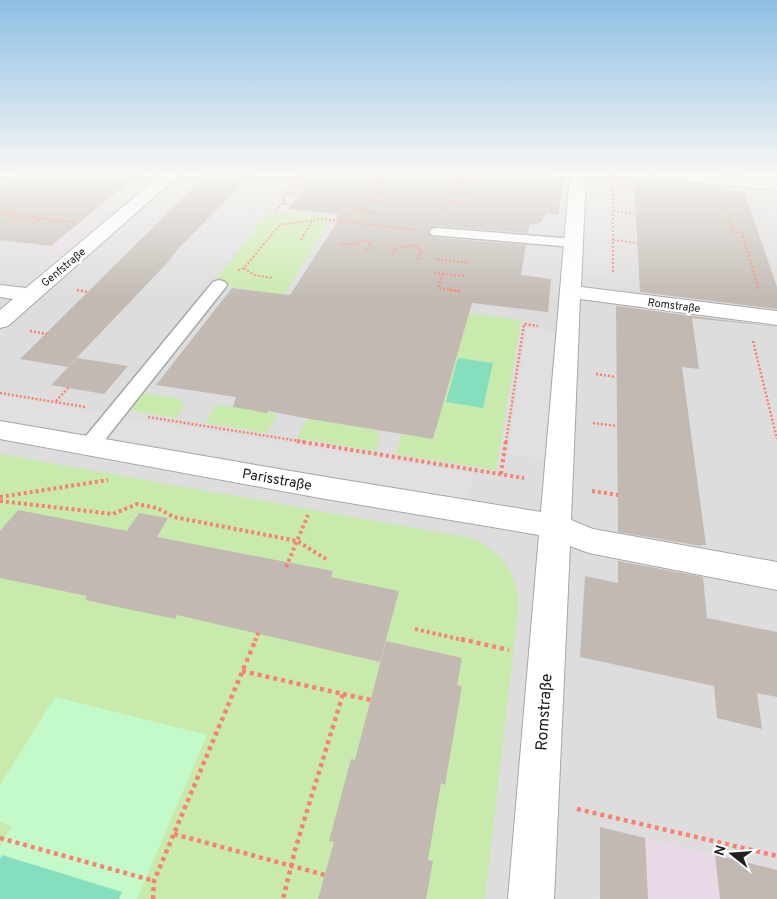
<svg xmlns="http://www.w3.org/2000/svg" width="777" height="899" font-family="Overpass,sans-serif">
<rect width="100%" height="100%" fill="#f0ede6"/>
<rect fill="#dedddd" x="0" y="174" width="777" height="725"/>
<g fill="#e9d8e6">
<polygon points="55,225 87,229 61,250 28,246"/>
<polygon points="600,827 777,870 777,899 599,899"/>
</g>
<g fill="#c9eaad">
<polygon points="270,211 331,218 284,295 212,284"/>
<polygon points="442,310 521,320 496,470 396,454 402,434 433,438 446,389"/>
<polygon points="142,393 177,398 185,405 176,418 128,410"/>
<polygon points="217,405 277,414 267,433 205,423"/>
<polygon points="307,419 374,429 380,436 375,451 297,438"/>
<path d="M0 454 476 539C507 559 512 567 519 602L485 899H0Z"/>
</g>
<polygon fill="#c4faca" points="55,697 207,735 137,899 0,899 0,847 12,826 0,822 0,785"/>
<g fill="#85dfbf">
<polygon points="458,358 493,363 483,408 446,402"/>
<polygon points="2,855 122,892 119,899 0,899 0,859"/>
</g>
<g fill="#e0e0e0">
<polygon points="590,174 610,175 609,278 585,275"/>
<polygon points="527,327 555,331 544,459 508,454"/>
<polygon points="0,396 473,474 468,499 0,419"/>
</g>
<g fill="#c1b9b2">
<polygon points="21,174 139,174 51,246 0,240 0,188"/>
<polygon points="207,174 252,174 177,250 169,261 68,367 20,359"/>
<polygon points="315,174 532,174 564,177 558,215 547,214 540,223 529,225 528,233 437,226 432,227 428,231 432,237 526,245 521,275 551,279 548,312 472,303 433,439 310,419 268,411 267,413 233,407 236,397 156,385 232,288 290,295 339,219 335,219 338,214 288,209"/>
<polygon points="634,177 716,186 717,188 744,192 777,287 777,309 640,292"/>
<polygon points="616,306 777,327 692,318 699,369 682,367 706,545 701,545 701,546 618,532"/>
<polygon points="77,358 128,366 104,394 51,385"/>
<polygon points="18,510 127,531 139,513 168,518 157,537 333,571 331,577 399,591 380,662 177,615 175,619 85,600 87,596 0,578 0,531"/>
<polygon points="618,561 703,577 707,618 777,632 777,697 757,693 762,729 717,718 714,686 580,657 585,576 618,583"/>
<polygon points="386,641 462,658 457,685 462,686 445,785 441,783 428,860 433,861 426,899 318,899 334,842 329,841 351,759 355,760"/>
<polygon points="600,827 645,838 648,899 600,899"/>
<polygon points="715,855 777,870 777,899 720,899"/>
</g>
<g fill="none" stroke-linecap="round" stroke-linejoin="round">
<defs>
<g id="service">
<polygon points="437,228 574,239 579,240 581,243 579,246 574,247 432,235 430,232 432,229"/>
<polygon points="219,280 225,282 227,285 225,288 96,451 89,453 82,451 78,446 82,441 213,282"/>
</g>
<g id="minor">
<polygon points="162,174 180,174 8,326 0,328 0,310 13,299 0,297 0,285 26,288"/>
<polygon points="570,174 586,174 581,287 777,311 777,325 580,299 571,520 593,529 777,562 777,590 589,553 570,546 554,899 508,899 539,535 320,498 0,439 0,421 320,476 541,512"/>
<polygon points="652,174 716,174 777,180 777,190 660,179 654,177"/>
</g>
</defs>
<use href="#service" stroke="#a7a7a7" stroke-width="3"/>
<use href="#minor" stroke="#a7a7a7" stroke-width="2"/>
<g stroke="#fa816e" stroke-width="2" stroke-dasharray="2 2" stroke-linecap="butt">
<polyline points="121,174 131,175"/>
<polyline points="308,174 310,175"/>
<polyline points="465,174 479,176"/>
<polyline points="613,174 613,272"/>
<polyline points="96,177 99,174"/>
<polyline points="376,181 386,182"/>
<polyline points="457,182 477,184"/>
<polyline points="295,183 303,184"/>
<polyline points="612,187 635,189"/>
<polyline points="371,191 386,192"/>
<polyline points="453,192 471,194"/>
<polyline points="287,193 299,194"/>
<polyline points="365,200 381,202"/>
<polyline points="449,202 467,204"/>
<polyline points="283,203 292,204"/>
<polyline points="726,204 734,232 742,233 759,290"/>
<polyline points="446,209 461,174"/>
<polyline points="276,211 285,199 283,197 302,174"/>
<polyline points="613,211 636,214"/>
<polyline points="375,212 359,210 381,174"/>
<polyline points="0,214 74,222"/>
<polyline points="10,221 18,216"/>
<polyline points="32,224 40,218"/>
<polyline points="301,240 312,221"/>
<polyline points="613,240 638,243"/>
<polyline points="340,246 342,244 357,244 364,239 371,245 366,252"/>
<polyline points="392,255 395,248 417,245 421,252 417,261"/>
<polyline points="437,259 469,263"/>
<polyline points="244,268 254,275 273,278"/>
<polyline points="238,270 244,268 280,225 320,219 416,230"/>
<polyline points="434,273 465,276"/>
<polyline points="443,274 438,288 459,291"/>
<polyline points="77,290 82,291"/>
</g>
<g stroke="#fa816e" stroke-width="2.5" stroke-dasharray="2 2" stroke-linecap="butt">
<polyline points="77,290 88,292"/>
<polyline points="450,290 460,291"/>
<polyline points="30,331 47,334"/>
<polyline points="753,341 777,439"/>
<polyline points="596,374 616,377"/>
<polyline points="0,393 85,407"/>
<polyline points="56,401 68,388"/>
<polyline points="148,417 305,442"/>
<polyline points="593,423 617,426"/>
<polyline points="506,442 524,324 538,326"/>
</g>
<g stroke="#fa816e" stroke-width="4" stroke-dasharray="3 3" stroke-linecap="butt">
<polyline points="297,441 524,478"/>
<polyline points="501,474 506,441"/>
<polyline points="592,491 618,495"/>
<polyline points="0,497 108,480"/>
<polyline points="0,501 113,514 137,504 157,508 174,517 297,541 326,559"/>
<polyline points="286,567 308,515"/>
<polyline points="415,629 467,641"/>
<polyline points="255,641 259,631"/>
</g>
<g stroke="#fa816e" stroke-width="4.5" stroke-dasharray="4 4" stroke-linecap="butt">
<polyline points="461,639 509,650"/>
<polyline points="242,671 343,694 295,850 283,899"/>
<polyline points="343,694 371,700"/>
<polyline points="577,809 777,856"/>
<polyline points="174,834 325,875"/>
<polyline points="0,838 154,881"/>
<polyline points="153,899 154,881 256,639"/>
</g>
<use href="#service" fill="#fff" fill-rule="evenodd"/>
<use href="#minor" fill="#fff" fill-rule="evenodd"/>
</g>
<linearGradient id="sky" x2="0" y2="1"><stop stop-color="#8ebfe4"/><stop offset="0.58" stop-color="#f8f7f4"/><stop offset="1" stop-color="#f8f7f4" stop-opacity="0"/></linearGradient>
<rect width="777" height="300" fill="url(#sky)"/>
<g text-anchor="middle" stroke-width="5" stroke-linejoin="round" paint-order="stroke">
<g font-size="11" fill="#202020" stroke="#fff">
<text transform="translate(63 267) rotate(-40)" y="4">Genfstraße</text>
<text transform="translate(674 305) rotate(7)" y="4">Romstraße</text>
</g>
<g font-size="14" fill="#202020" stroke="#fff">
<text transform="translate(277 479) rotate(10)" y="5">Parisstraße</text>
</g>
<g font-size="16" fill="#202020" stroke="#fff">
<text transform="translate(543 712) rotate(-86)" y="6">Romstraße</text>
</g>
</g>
<g transform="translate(732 854) rotate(287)" stroke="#ffffff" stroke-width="4" paint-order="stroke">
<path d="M0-4L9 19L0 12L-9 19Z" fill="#202020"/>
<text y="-8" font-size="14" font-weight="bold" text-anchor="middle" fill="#202020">N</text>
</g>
</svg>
